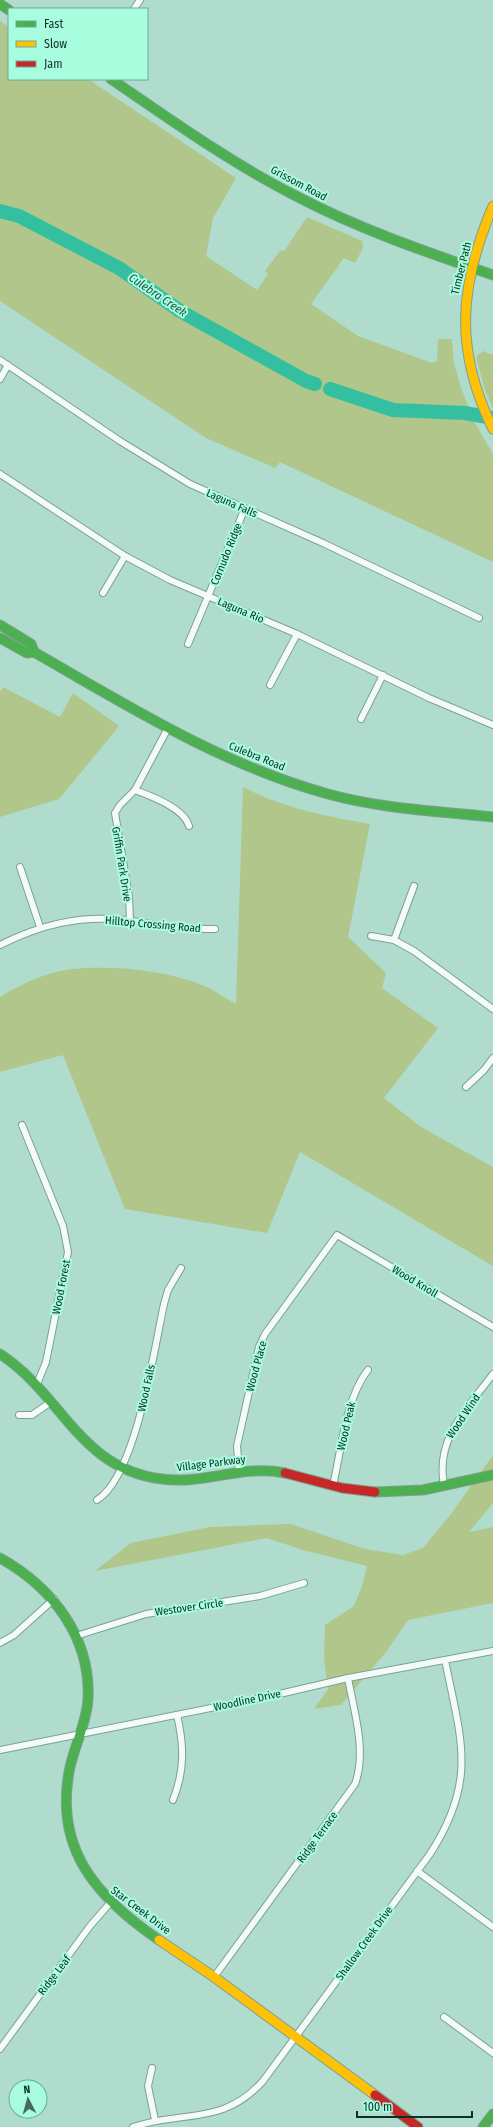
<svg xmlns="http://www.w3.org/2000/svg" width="493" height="2127" font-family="'Fira Sans Condensed',sans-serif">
<rect width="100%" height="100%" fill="#afdccc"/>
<g fill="#b1c68b">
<polygon points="0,21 9,27 9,79 88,79 236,178 213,218 206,256 257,290 268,274 265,271 280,251 285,250 307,217 362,241 363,248 355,263 344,258 311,304 358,336 432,363 437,361 438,339 452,339 454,363 461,388 474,421 493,454 493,562 280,462 275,468 206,438 0,301"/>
<polygon points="483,351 493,355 493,409 485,390 476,357"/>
<polygon points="3,687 60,717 73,693 119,726 59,799 0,817 0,692"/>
<path d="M243 787C283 808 325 816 370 824L348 937 386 973 382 988 438 1028 384 1098 421 1127 493 1167V1266L300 1152 267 1233 125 1209 63 1055 0 1072V997C21 984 49 971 73 969 114 965 166 970 205 986 216 991 226 999 236 1004Z"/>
<polygon points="493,1455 493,1503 469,1532 493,1527 493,1603 408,1620 386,1652 341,1705 314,1709 328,1689 324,1659 325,1625 354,1606 362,1586 367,1566 303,1550 267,1538 95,1571 131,1543 210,1527 291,1524 365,1549 403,1555 423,1548 451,1514"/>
</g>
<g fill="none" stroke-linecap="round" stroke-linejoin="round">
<g stroke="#34c0a0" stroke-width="14">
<polyline points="0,211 19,216 119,268 180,311 306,381 315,384"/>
<polyline points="330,389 393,410 465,413 493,418"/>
</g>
<defs>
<g id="street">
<polyline points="134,9 140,0"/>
<polyline points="0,360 120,441 190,484 323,543 479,618"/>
<polyline points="0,379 8,365"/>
<polyline points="0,474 125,556 170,580 297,634 429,698 493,725"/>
<polyline points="103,593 125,556"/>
<polyline points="188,644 245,508"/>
<polyline points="270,685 297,634"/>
<polyline points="361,719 383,675"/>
<path d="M135 790C151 796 184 808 189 826"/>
<polyline points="20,867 40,927"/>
<polyline points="130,921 129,897 115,813 120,805 135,790 168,728"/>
<polyline points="371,936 394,940 414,951 493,1009"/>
<polyline points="394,940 414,886"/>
<path d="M0 945C40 925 79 915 124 920 155 924 184 930 215 929"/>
<polyline points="466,1087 484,1070 493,1058"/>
<polyline points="22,1125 63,1226 68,1252 46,1362 37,1384"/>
<polyline points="19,1415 32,1415 51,1402"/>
<polyline points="239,1471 237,1446 259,1347 265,1334 337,1235 493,1327"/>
<path d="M444 1485C435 1438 467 1409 493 1374"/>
<path d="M333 1486C341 1451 346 1397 368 1370"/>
<path d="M97 1500C136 1476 154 1350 164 1304L168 1290 181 1268"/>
<polyline points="76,1636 146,1614 260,1596 304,1583"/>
<polyline points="0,1643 14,1635 54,1599"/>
<polyline points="0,1750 271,1696 348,1678 493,1651"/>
<path d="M173 1800C185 1770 184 1745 177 1715"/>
<polyline points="417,1871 493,1927"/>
<path d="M214 1977 355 1784C367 1751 354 1712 348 1678"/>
<polyline points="444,2017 493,2053"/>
<polyline points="0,2049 90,1926 110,1903"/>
<polyline points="152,2068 148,2086 155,2120"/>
<path d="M133 2127C183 2110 223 2126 263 2081L430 1854C478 1780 461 1740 445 1660"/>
</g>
<g id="fast">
<polyline points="0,4 9,10"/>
<path d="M111 79C171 120 231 163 296 196 359 229 426 252 493 275"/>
<polyline points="0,625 31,644 34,652"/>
<path d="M0 638 27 653 34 652C128 706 222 765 328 794 382 809 438 811 493 817"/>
<path d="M0 1354C62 1394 79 1469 162 1479 204 1485 243 1464 285 1473"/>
<polyline points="375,1492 423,1490 493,1475"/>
<path d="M0 1558C52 1587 91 1637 88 1699 87 1721 75 1745 70 1767 53 1848 96 1897 159 1940"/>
<polyline points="483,2127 493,2114"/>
</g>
<g id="slow">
<path d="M493 206C459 286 454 350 493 429"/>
<polyline points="159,1940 214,1977 375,2095"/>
</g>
<g id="jam">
<polyline points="285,1473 342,1488 375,1492"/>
<polyline points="375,2095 418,2127"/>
</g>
</defs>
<use href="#street" stroke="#7ca194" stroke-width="8"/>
<use href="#fast" stroke="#7ca194" stroke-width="11"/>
<use href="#slow" stroke="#7ca194" stroke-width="11"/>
<use href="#jam" stroke="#7ca194" stroke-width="11"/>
<use href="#street" stroke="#f3faf7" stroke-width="6"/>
<use href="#fast" stroke="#4caf50" stroke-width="9"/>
<use href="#slow" stroke="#ffc107" stroke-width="9"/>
<use href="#jam" stroke="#c62828" stroke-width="9"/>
</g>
<g text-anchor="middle" stroke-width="4" stroke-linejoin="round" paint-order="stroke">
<g font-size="11" fill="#0c3026" stroke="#a9fddf">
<text transform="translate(299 183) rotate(28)" y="4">Grissom Road</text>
<text transform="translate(461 268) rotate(-76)" y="4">Timber Path</text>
<text transform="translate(232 503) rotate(24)" y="4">Laguna Falls</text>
<text transform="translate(226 554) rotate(-68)" y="4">Cornudo Ridge</text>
<text transform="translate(241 610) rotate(23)" y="4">Laguna Rio</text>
<text transform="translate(257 756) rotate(22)" y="4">Culebra Road</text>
<text transform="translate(122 864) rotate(81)" y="4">Griffin Park Drive</text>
<text transform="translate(153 924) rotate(5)" y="4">Hilltop Crossing Road</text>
<text transform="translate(415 1281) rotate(31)" y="4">Wood Knoll</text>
<text transform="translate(61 1287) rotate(-79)" y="4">Wood Forest</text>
<text transform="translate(256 1366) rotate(-75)" y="4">Wood Place</text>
<text transform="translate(146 1388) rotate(-78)" y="4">Wood Falls</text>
<text transform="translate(463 1416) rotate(-56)" y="4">Wood Wind</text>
<text transform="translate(346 1426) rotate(-77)" y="4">Wood Peak</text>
<text transform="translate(211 1463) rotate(-7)" y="4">Village Parkway</text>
<text transform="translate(189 1607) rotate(-8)" y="4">Westover Circle</text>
<text transform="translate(247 1700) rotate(-12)" y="4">Woodline Drive</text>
<text transform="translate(317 1837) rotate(-54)" y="4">Ridge Terrace</text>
<text transform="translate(141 1910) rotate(37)" y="4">Star Creek Drive</text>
<text transform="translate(364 1943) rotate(-54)" y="4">Shallow Creek Drive</text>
<text transform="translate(54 1975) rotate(-53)" y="4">Ridge Leaf</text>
</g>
<g font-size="12" font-style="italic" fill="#1c5544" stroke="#a9fddf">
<text transform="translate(158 295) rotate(34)" y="4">Culebra Creek</text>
</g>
</g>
<rect x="8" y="8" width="140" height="72" fill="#a9fddf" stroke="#6aab95"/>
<rect x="16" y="21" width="20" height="6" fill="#4caf50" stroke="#6aab95"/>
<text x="44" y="28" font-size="12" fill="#0c3026">Fast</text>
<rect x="16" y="41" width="20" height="6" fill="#ffc107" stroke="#6aab95"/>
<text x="44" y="48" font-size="12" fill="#0c3026">Slow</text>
<rect x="16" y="61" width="20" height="6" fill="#c62828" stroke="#6aab95"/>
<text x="44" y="68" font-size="12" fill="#0c3026">Jam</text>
<g transform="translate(28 2099) rotate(354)"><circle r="19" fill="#a9fddf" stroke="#6aab95"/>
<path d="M0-3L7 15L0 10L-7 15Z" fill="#456c60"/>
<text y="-6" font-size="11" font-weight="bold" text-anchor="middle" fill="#0c3026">N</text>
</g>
<path d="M357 2111v6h115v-6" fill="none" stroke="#0c3026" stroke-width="2"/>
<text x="363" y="2111" font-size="12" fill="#0c3026" stroke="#a9fddf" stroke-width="3" paint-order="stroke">100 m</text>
</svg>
